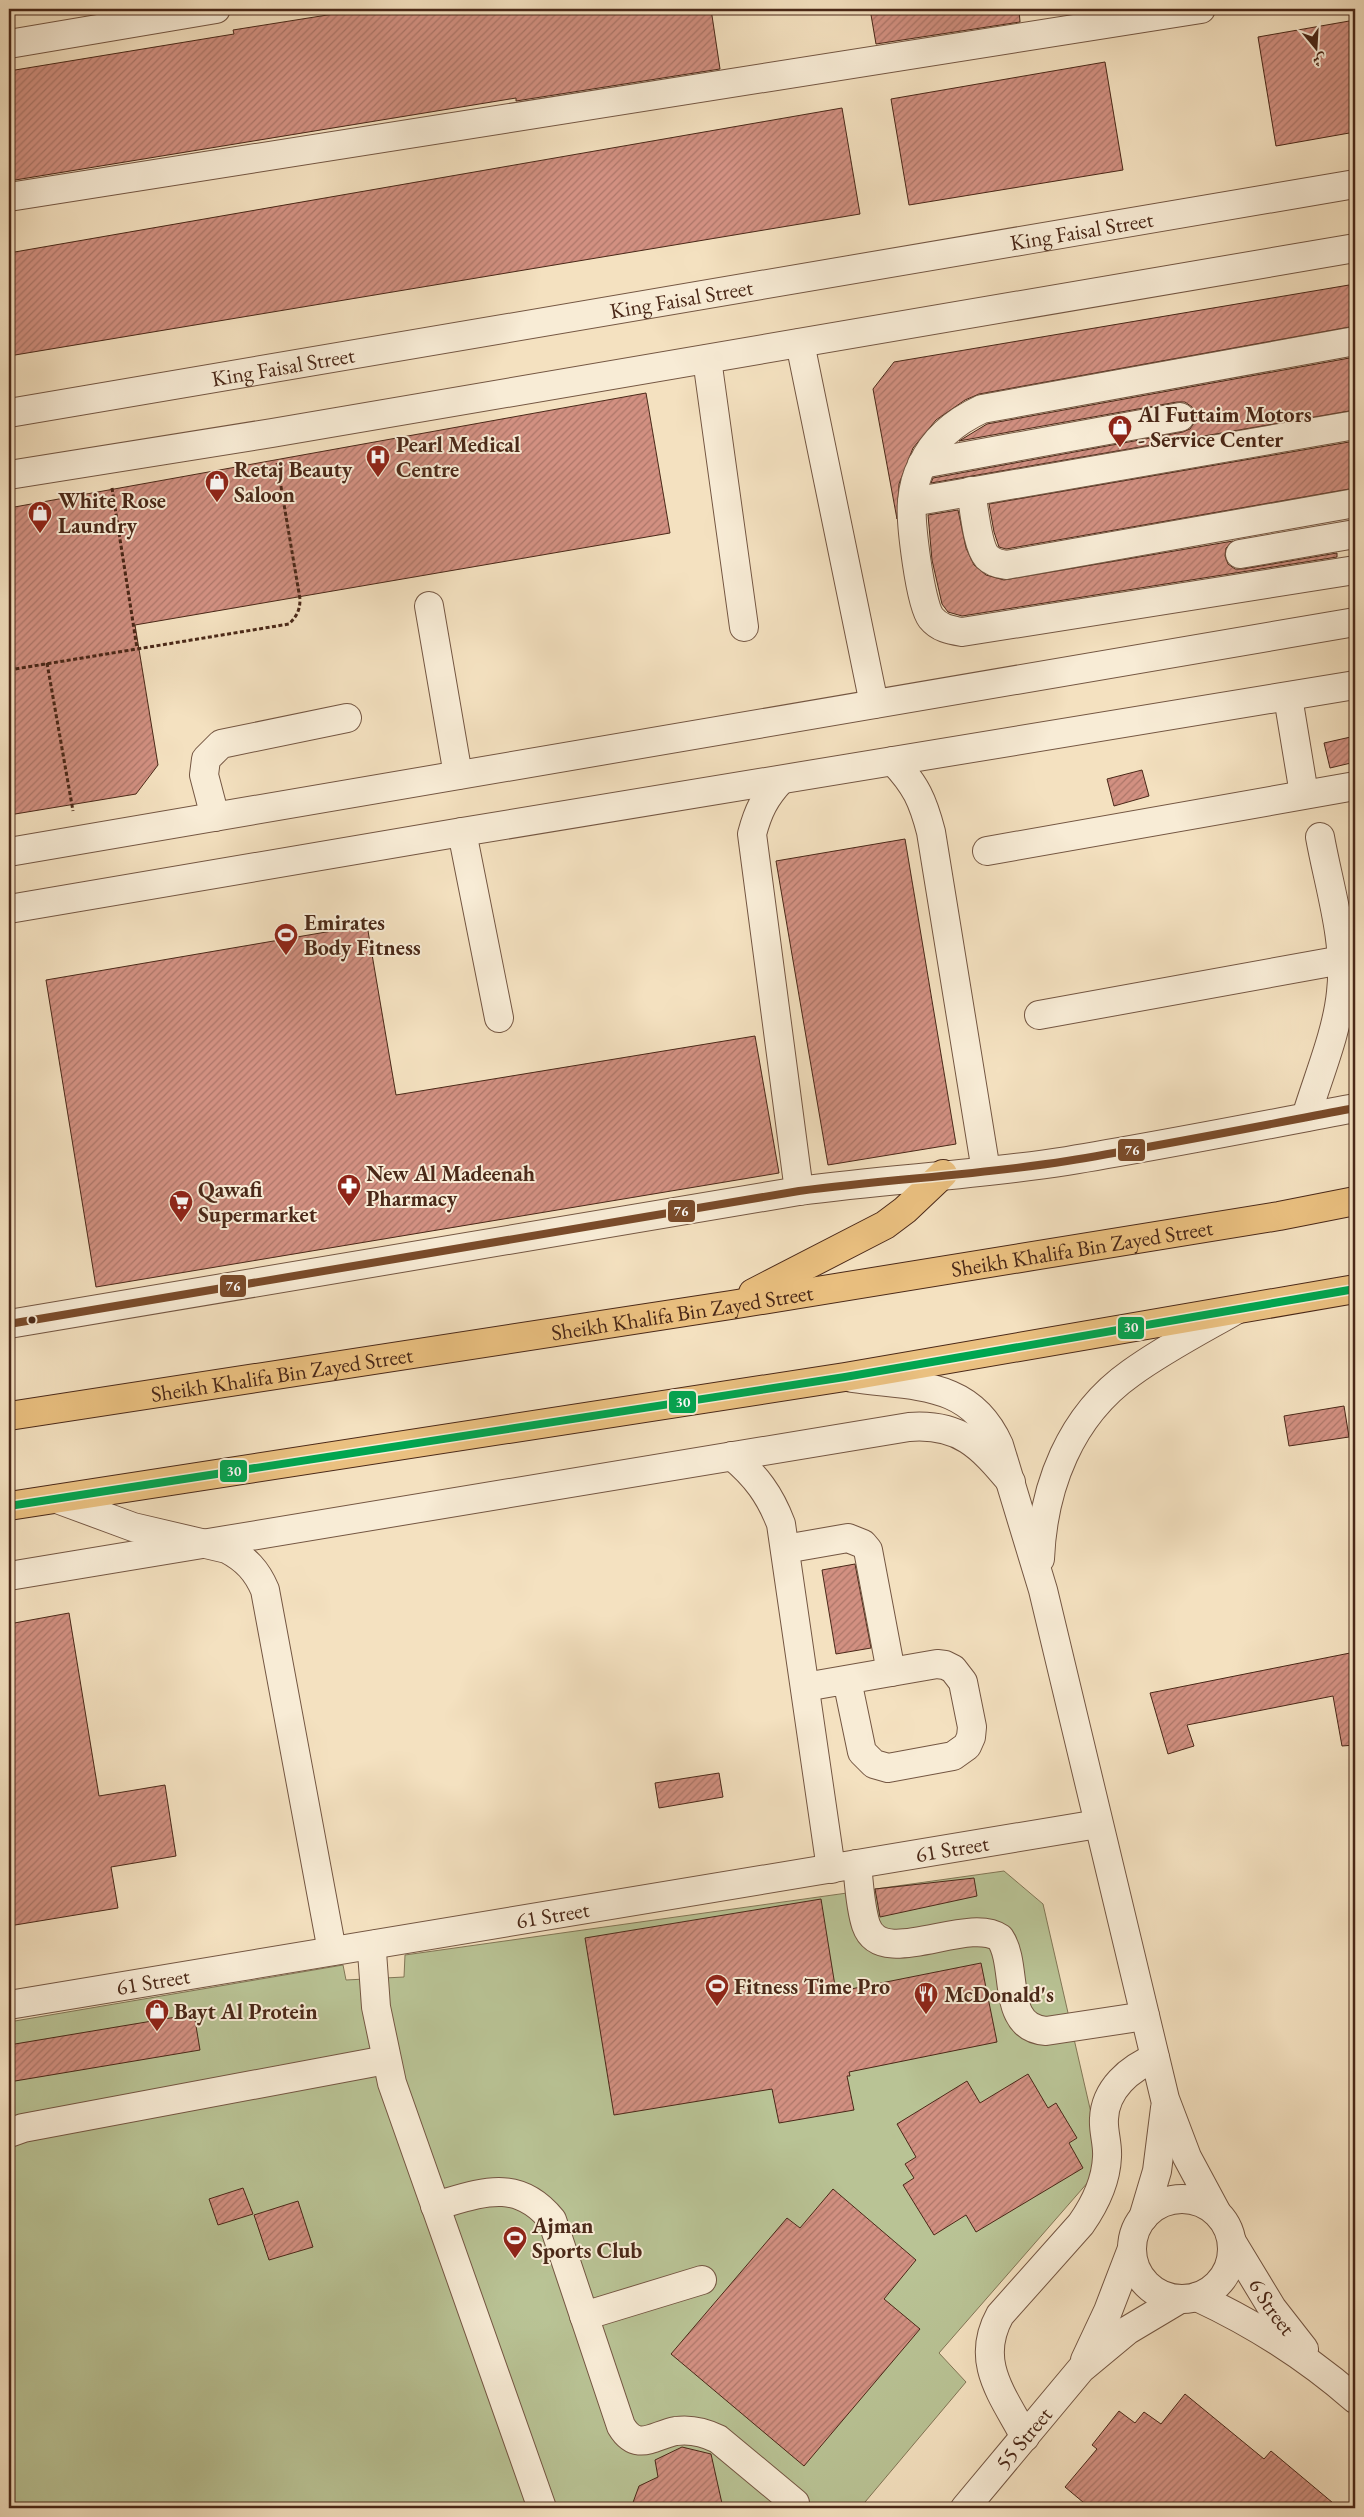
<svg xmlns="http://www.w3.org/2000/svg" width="1364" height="2517" font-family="'EB Garamond',Amiri,serif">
<defs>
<pattern id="building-hatch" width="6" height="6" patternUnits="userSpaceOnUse" patternTransform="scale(1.25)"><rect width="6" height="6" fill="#d29081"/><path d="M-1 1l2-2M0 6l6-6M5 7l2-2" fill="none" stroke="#ac7669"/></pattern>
</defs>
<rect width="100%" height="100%" fill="#f4e1c0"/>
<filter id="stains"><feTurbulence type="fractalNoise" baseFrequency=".004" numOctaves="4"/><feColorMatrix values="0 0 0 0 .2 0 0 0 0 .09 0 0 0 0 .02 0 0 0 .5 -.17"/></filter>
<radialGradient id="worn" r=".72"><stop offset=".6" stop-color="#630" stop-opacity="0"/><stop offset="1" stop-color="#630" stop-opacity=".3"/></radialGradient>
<polygon fill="#b9c395" stroke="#827656" points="1004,1871 1043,1904 1103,2165 939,2353 966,2382 860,2508 9,2508 9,2022 343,1965 346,1980 404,1977 405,1955"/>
<g fill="url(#building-hatch)" stroke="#4a2818">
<polygon points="365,9 711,9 720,69 516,101 516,98 9,181 9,71 234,34 233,30"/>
<polygon points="870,9 1019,9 1020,22 876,44"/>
<polygon points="1355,20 1355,132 1276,146 1258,37"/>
<polygon points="1105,62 1123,170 909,205 891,99"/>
<polygon points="842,108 860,214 9,356 9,253"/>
<polygon points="1355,284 1355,326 979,394 965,400 936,420 913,448 899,484 897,519 873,389 894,362"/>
<polygon points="1355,357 1355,410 931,483 933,478 1183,432 1190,429 1194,423 1195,415 1192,407 1185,402 1177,402 959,441 987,424"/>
<polygon points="646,393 670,533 135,625 158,765 136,794 9,815 9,508"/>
<polygon points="1355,441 1355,488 1006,549 999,547 994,532 989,504"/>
<polygon points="958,510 966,548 974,565 986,575 1004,580 1233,541 1226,548 1225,556 1228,564 1235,569 1243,569 1337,553 1337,557 962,616 948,612 942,604 932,560 928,515"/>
<polygon points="1355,736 1355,762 1330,768 1324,743"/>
<polygon points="1142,770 1149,796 1114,806 1107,779"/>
<polygon points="905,839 956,1144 828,1165 776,861"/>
<polygon points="367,925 396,1095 755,1036 779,1173 96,1287 46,980"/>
<polygon points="1344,1406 1349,1437 1289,1446 1284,1416"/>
<polygon points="855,1564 871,1648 836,1654 822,1570"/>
<polygon points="69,1613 99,1796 165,1785 176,1856 111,1867 118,1908 9,1926 9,1624"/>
<polygon points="1355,1652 1355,1745 1342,1746 1333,1696 1187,1725 1194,1746 1168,1754 1150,1693"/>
<polygon points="719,1773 723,1797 659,1808 655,1783"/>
<polygon points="974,1878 977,1896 880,1917 875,1889"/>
<polygon points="821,1899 836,1992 981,1963 997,2042 849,2072 850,2076 847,2076 854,2110 779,2123 772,2089 614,2115 585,1938"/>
<polygon points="194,2014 200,2050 9,2082 9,2045"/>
<polygon points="1028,2074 1048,2108 1056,2103 1077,2138 1069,2143 1083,2168 976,2232 966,2215 934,2235 903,2185 914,2178 905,2164 916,2157 897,2124 967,2081 980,2103"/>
<polygon points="243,2188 253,2214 218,2225 209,2199"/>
<polygon points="833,2189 916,2260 884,2299 920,2329 804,2466 671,2354 787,2218 800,2228"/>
<polygon points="298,2201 313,2247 269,2260 254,2215"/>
<polygon points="1185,2394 1264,2459 1271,2451 1339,2508 1090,2508 1065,2487 1097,2449 1092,2445 1119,2411 1135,2423 1144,2412 1161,2424"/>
<polygon points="682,2447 711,2454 723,2508 631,2508 639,2486 658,2477 655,2460"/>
</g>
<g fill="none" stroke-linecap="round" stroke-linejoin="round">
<defs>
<g id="minor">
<polyline points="9,44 216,9"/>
<polyline points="9,197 1201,9"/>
<path d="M1355 341 982 409C956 421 934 438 922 465 916 476 913 489 912 502 910 521 920 604 931 618 939 628 950 630 962 632L1355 570"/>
<polyline points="800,343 874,704"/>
<polyline points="707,359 744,627"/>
<path id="s1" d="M9 413 1355 184"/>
<polyline points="922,464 1180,417"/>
<polyline points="9,475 272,433 1355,248"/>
<path d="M971 491C974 507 977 546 987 557 992 562 999 564 1006 565L1355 503"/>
<polyline points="912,502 1355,425"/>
<polyline points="1240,554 1355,534"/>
<polyline points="429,606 458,775"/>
<polyline points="1288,697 1304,794"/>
<path d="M893 761C916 785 923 801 931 832L986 1171"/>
<path d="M781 780C765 797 758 811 752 834L799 1191"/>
<polyline points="215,817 204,775 206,759 221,744 347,718"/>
<polyline points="462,832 499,1018"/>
<polyline points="987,851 1355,786"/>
<polyline points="9,852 1355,622"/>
<polyline points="9,909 462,832 1355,685"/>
<polyline points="1039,1015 1342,960"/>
<path d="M1306 1117C1318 1077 1337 1033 1341 992 1347 941 1329 887 1320 837"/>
<path d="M9 1324 799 1191C889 1179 979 1175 1067 1161 1164 1145 1260 1126 1355 1108"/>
<path d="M852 1378C914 1387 970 1380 999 1445L1043 1590 1165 2099 1187 2157 1216 2211"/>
<path d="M732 1456C756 1476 770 1495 781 1524L831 1869"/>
<path d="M57 1499 133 1527 227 1549C246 1559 257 1571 265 1590L332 1951"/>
<polyline points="785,1549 848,1538 863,1544 868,1550 891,1672"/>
<path d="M1040 1559C1043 1487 1070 1416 1131 1373 1164 1349 1201 1330 1236 1310"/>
<path d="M9 1576 909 1427C960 1423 981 1446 1011 1482"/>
<polyline points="805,1687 891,1672 937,1664 945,1665 953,1669 963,1682 972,1727 971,1737 967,1746 953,1756 888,1768 874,1764 862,1752 847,1680"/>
<path d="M857 1864C859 1883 860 1907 866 1925 882 1971 967 1915 1000 1938 1019 1966 1000 2028 1046 2031L1145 2016"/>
<polyline points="377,1944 372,1952 376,2007 392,2083 542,2508"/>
<path id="s2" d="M9 2005 1098 1824"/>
<polyline points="9,2133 23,2128 386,2060"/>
<circle cx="1182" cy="2249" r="50"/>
<path d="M435 2206C481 2193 517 2177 552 2220L621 2426C637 2453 654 2435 676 2431 691 2429 704 2432 718 2439L795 2503"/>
<polyline points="1143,2218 1157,2171 1165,2108"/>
<path id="s3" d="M1232 2242 1272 2308 1304 2349"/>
<path d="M1197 2297C1255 2324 1307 2357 1355 2399"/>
<polyline points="584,2316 702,2280"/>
<polyline points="1085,2360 1108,2311 1131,2251"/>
<path d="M1025 2437C1003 2395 974 2362 1000 2315L1081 2224C1095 2204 1106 2182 1107 2157 1108 2144 1103 2131 1104 2119 1105 2089 1130 2068 1155 2058"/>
<path id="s4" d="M965 2508 1081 2369 1128 2330 1180 2299"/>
</g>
<g id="major">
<polyline points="753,1293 885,1225 905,1210 943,1174"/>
<path id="s5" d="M9 1416 731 1305 1279 1216 1355 1201"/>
<polyline points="9,1506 845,1377 1355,1289"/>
</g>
</defs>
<use href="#minor" stroke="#745642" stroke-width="30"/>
<use href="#major" stroke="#4a2818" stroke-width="30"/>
<g stroke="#4a2818" stroke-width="3" stroke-dasharray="4 2.5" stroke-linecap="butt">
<polyline points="112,488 137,648"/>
<polyline points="47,663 73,811"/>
<path d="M9 670 289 624C297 616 300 610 300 599L277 463"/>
</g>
<use href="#minor" stroke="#f8ecd6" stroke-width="28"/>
<use href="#major" stroke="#eac080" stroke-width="28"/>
<defs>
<path id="bus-1" d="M9 1324 799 1191C889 1179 979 1175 1067 1161 1164 1145 1260 1126 1355 1108"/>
<polyline id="bus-2" points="9,1506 845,1377 1355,1289"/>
</defs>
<use href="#bus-1" stroke="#f8ecd6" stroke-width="11"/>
<use href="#bus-2" stroke="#f8ecd6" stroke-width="11"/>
<use href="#bus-1" stroke="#7a4b2a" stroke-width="8"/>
<use href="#bus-2" stroke="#00a651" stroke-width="8"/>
</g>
<defs>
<symbol id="shop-pin" viewBox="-11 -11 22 30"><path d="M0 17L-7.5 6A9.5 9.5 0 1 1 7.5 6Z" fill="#8f2418" stroke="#f8ecd6"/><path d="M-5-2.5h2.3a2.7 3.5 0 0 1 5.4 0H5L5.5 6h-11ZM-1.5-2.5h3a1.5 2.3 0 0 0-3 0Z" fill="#fff"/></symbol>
<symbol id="hospital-pin" viewBox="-11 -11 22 30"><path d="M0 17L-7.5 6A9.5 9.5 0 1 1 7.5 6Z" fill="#8f2418" stroke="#f8ecd6"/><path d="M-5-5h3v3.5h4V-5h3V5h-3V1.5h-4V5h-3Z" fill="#fff"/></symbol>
<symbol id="stadium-pin" viewBox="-11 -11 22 30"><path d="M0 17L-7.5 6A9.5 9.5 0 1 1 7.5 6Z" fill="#8f2418" stroke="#f8ecd6"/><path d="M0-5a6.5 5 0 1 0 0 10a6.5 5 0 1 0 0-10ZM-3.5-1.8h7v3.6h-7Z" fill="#fff"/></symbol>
<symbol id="pharmacy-pin" viewBox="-11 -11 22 30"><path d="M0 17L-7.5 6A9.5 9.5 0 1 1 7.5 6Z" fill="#8f2418" stroke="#f8ecd6"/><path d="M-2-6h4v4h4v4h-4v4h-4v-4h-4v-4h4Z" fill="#fff"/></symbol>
<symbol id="supermarket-pin" viewBox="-11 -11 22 30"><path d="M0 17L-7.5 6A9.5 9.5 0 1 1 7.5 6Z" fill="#8f2418" stroke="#f8ecd6"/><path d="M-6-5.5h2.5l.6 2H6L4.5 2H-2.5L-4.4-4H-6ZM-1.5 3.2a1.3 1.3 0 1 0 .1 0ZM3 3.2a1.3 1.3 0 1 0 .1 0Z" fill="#fff"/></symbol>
<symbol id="restaurant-pin" viewBox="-11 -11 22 30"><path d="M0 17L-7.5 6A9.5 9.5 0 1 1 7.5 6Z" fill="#8f2418" stroke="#f8ecd6"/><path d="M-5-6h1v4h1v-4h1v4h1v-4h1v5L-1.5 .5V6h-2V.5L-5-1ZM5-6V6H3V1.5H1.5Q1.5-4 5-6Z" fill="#fff"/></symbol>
</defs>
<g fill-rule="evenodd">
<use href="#shop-pin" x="1106" y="413" width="28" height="38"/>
<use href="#hospital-pin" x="364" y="443" width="28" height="38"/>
<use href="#shop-pin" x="203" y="468" width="28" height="38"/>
<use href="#shop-pin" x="26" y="499" width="28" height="38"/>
<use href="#stadium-pin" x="272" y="921" width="28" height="38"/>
<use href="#pharmacy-pin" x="335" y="1172" width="28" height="38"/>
<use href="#supermarket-pin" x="167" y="1188" width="28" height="38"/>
<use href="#stadium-pin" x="703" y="1972" width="28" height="38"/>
<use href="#restaurant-pin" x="912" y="1980" width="28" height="38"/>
<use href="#shop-pin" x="143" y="1997" width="28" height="38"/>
<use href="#stadium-pin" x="501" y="2224" width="28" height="38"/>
</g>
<circle fill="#4a2818" stroke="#f8ecd6" stroke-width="2" cx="32" cy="1320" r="4.5"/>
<g text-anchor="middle" stroke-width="4" stroke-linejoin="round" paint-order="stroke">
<g font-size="22" fill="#4a2818" stroke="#f8ecd6">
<text dy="8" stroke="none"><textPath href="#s1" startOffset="1088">King Faisal Street</textPath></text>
<text dy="8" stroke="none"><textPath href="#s1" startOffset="682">King Faisal Street</textPath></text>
<text dy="8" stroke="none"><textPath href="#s1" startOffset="278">King Faisal Street</textPath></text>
<text dy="8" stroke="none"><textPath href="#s5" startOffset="1086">Sheikh Khalifa Bin Zayed Street</textPath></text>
<text dy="8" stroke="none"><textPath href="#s5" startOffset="681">Sheikh Khalifa Bin Zayed Street</textPath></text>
<text dy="8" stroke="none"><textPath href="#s5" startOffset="276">Sheikh Khalifa Bin Zayed Street</textPath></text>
<text dy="8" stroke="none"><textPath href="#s2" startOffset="956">61 Street</textPath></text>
<text dy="8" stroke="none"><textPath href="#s2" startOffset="551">61 Street</textPath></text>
<text dy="8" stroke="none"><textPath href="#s2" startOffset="146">61 Street</textPath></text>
<text dy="8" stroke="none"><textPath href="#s3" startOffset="76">6 Street</textPath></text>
<text dy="8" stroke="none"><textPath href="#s4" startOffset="91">55 Street</textPath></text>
</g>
<g font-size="22" font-weight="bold" fill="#4a2818" stroke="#f8ecd6" text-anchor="start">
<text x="1138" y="422">Al Futtaim Motors<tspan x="1138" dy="25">- Service Center</tspan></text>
<text x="396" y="452">Pearl Medical<tspan x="396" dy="25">Centre</tspan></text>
<text x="234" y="477">Retaj Beauty<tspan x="234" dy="25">Saloon</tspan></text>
<text x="58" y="508">White Rose<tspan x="58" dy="25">Laundry</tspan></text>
<text x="304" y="930">Emirates<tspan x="304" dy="25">Body Fitness</tspan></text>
<text x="366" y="1181">New Al Madeenah<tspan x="366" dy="25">Pharmacy</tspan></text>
<text x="198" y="1197">Qawafi<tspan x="198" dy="25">Supermarket</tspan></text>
<text x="734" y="1994">Fitness Time Pro</text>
<text x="944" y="2002">McDonald's</text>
<text x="174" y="2019">Bayt Al Protein</text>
<text x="532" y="2233">Ajman<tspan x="532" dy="25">Sports Club</tspan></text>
</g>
</g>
<g stroke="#f8ecd6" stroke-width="2">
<rect x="1117" y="1138" width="29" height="24" rx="5" fill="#7a4b2a"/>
<rect x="667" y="1199" width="29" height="24" rx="5" fill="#7a4b2a"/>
<rect x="219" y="1274" width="28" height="24" rx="5" fill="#7a4b2a"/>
<rect x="1117" y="1316" width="28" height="24" rx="5" fill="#00a651"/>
<rect x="668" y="1390" width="29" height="24" rx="5" fill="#00a651"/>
<rect x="219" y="1459" width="29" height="24" rx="5" fill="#00a651"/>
</g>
<g font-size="14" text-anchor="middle" font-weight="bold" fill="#fff">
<text x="1132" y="1155">76</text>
<text x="681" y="1216">76</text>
<text x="233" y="1291">76</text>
<text x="1131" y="1332">30</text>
<text x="683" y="1407">30</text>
<text x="234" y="1476">30</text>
</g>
<rect width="1364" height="2517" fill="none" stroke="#f4e1c0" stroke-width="30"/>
<rect x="10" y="10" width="1344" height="2497" fill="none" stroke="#4a2818" stroke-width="2.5"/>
<rect x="15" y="15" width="1334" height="2487" fill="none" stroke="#4a2818"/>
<g transform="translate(1316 48) rotate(162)" stroke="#f8ecd6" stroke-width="4" paint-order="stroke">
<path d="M0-4L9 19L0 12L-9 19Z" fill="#4a2818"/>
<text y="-8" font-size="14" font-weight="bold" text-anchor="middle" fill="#4a2818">ش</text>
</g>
<rect width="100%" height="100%" filter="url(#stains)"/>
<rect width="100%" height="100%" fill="url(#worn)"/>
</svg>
